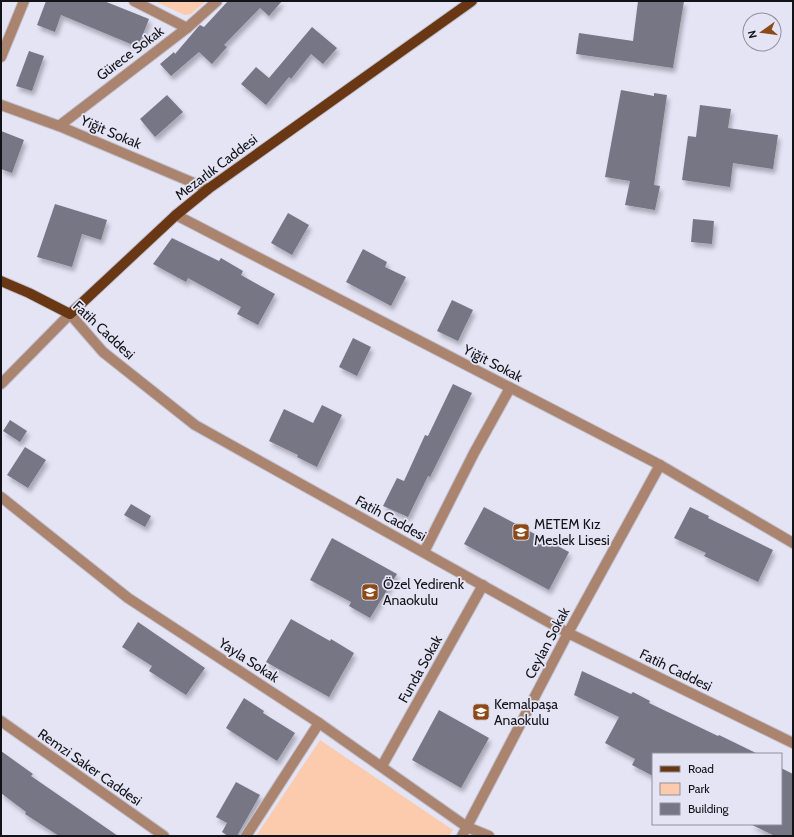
<svg xmlns="http://www.w3.org/2000/svg" width="794" height="837" font-family="Cabin,sans-serif">
<defs>
<filter id="shadow"><feDropShadow dx="2.5" dy="4.5" stdDeviation="2" flood-color="#0004"/></filter>
</defs>
<rect width="100%" height="100%" fill="#e5e4f5"/>
<g fill="#fccbad">
<polygon points="154,1 206,1 191,14 185,15"/>
<polygon points="320,740 453,830 449,836 256,836"/>
</g>
<g fill="#777685" filter="url(#shadow)">
<polygon points="46,1 104,1 149,19 138,47 61,15 55,32 37,25"/>
<polygon points="228,1 282,1 269,16 260,8 224,45 227,47 212,64 199,52 171,76 160,64 174,52 175,54 198,27 200,25 204,27"/>
<polygon points="638,1 684,1 673,68 576,54 579,33 633,41"/>
<polygon points="312,27 337,48 323,64 311,54 291,79 289,77 266,105 241,84 256,67 269,78"/>
<polygon points="29,51 44,56 32,91 16,86"/>
<polygon points="621,90 654,96 654,93 667,95 654,185 660,186 655,210 625,205 630,181 605,177"/>
<polygon points="167,95 183,112 155,137 140,119"/>
<polygon points="700,105 731,109 728,128 778,135 773,169 733,163 730,187 682,180 688,136 696,137"/>
<polygon points="1,131 24,140 12,173 1,169"/>
<polygon points="55,204 107,220 101,240 82,234 72,267 37,257"/>
<polygon points="288,213 309,225 292,255 271,243"/>
<polygon points="693,219 714,221 712,244 691,242"/>
<polygon points="172,238 219,261 221,258 243,271 241,275 275,294 258,325 237,314 241,307 188,278 186,282 153,264"/>
<polygon points="363,249 387,262 385,267 406,277 391,306 346,282"/>
<polygon points="452,300 473,310 458,341 437,331"/>
<polygon points="353,338 371,347 357,376 339,367"/>
<polygon points="453,384 472,393 430,477 428,476 408,517 383,506 397,478 404,481 425,435 428,436"/>
<polygon points="322,405 342,415 317,467 297,457 298,455 269,441 284,409 313,423"/>
<polygon points="10,420 27,431 20,442 3,431"/>
<polygon points="25,447 46,460 28,488 7,475"/>
<polygon points="131,504 151,516 145,527 124,515"/>
<polygon points="484,507 569,552 549,590 464,544"/>
<polygon points="690,507 709,516 708,518 773,550 758,582 704,556 706,553 674,538"/>
<polygon points="332,538 397,574 370,618 349,606 351,602 310,580"/>
<polygon points="291,619 330,641 331,639 354,653 329,697 266,662"/>
<polygon points="138,622 205,668 186,695 149,671 152,666 122,647"/>
<polygon points="582,671 631,694 633,692 650,701 649,703 718,736 719,735 758,754 653,754 653,776 632,765 635,759 605,743 619,717 574,695"/>
<polygon points="244,698 264,711 263,713 295,733 277,761 226,728"/>
<polygon points="439,710 489,738 461,788 412,760"/>
<polygon points="1,751 33,774 31,776 118,836 59,836 25,814 26,812 1,793"/>
<polygon points="781,768 793,774 793,836 775,836 750,824 781,824"/>
<polygon points="236,782 260,795 237,836 228,836 222,832 227,823 216,817"/>
</g>
<g fill="none" stroke-linecap="round" stroke-linejoin="round">
<defs>
<g id="minor">
<polyline points="134,1 187,28"/>
<polyline points="1,57 24,1"/>
<polyline points="1,105 59,126 208,189"/>
<polyline points="59,126 187,28 217,1"/>
<polyline points="176,215 660,465 793,543"/>
<polyline points="1,384 70,314 103,352 195,425 568,633 793,743"/>
<polyline points="1,497 128,598 319,723 467,827 489,836"/>
<polyline points="424,552 474,453 510,388"/>
<polyline points="1,721 164,836"/>
<polyline points="382,766 483,585"/>
<polyline points="246,836 319,723"/>
<polyline points="462,836 568,633 660,465"/>
</g>
<polyline id="major" points="1,281 29,293 70,314 176,215 208,189 472,1"/>
</defs>
<use href="#minor" stroke="#c3c2d1" stroke-width="12"/>
<use href="#major" stroke="#c3c2d1" stroke-width="12"/>
<use href="#minor" stroke="#aa846e" stroke-width="10"/>
<use href="#major" stroke="#693714" stroke-width="10"/>
</g>
<defs>
<symbol id="school-square" viewBox="-11 -11 22 22"><rect x="-9" y="-9" width="18" height="18" rx="4" fill="#8c4a19" stroke="#e5e4f5"/><path d="M0-5L7-2L0 1L-7-2ZM-4 1L0 2.5L4 1V4Q0 6-4 4Z" fill="#fff"/></symbol>
</defs>
<g fill-rule="evenodd">
<use href="#school-square" x="511" y="522" width="20" height="20"/>
<use href="#school-square" x="360" y="582" width="20" height="20"/>
<use href="#school-square" x="471" y="702" width="20" height="20"/>
</g>
<g text-anchor="middle" stroke-width="3.5" stroke-linejoin="round" paint-order="stroke">
<g font-size="14" fill="#121217" stroke="#e5e4f5">
<text transform="translate(130 53) rotate(-37)" y="5">Gürece Sokak</text>
<text transform="translate(111 132) rotate(23)" y="5">Yiğit Sokak</text>
<text transform="translate(216 167) rotate(-37)" y="5">Mezarlık Caddesi</text>
<text transform="translate(104 330) rotate(43)" y="5">Fatih Caddesi</text>
<text transform="translate(493 363) rotate(27)" y="5">Yiğit Sokak</text>
<text transform="translate(391 518) rotate(29)" y="5">Fatih Caddesi</text>
<text transform="translate(547 643) rotate(-62)" y="5">Ceylan Sokak</text>
<text transform="translate(249 660) rotate(33)" y="5">Yayla Sokak</text>
<text transform="translate(420 669) rotate(-61)" y="5">Funda Sokak</text>
<text transform="translate(676 670) rotate(26)" y="5">Fatih Caddesi</text>
<text transform="translate(90 767) rotate(35)" y="5">Remzi Saker Caddesi</text>
</g>
<g font-size="14" fill="#121217" stroke="#e5e4f5" text-anchor="start">
<text x="534" y="529">METEM Kız<tspan x="534" dy="16">Meslek Lisesi</tspan></text>
<text x="383" y="589">Özel Yedirenk<tspan x="383" dy="16">Anaokulu</tspan></text>
<text x="494" y="709">Kemalpaşa<tspan x="494" dy="16">Anaokulu</tspan></text>
</g>
</g>
<rect width="794" height="837" fill="none" stroke="#121217" stroke-width="4"/>
<rect x="652" y="753" width="130" height="72" fill="#e5e4f5" stroke="#91909c"/>
<rect x="660" y="766" width="20" height="6" fill="#693714" stroke="#91909c"/>
<text x="688" y="773" font-size="12" fill="#121217">Road</text>
<rect x="660" y="783" width="20" height="12" fill="#fccbad" stroke="#91909c"/>
<text x="688" y="793" font-size="12" fill="#121217">Park</text>
<rect x="660" y="803" width="20" height="12" fill="#777685" stroke="#91909c"/>
<text x="688" y="813" font-size="12" fill="#121217">Building</text>
<g transform="translate(762 32) rotate(256)"><circle r="19" fill="#e5e4f5" stroke="#91909c"/>
<path d="M0-3L7 15L0 10L-7 15Z" fill="#8c4a19"/>
<text y="-6" font-size="11" font-weight="bold" text-anchor="middle" fill="#121217">N</text>
</g>
</svg>
